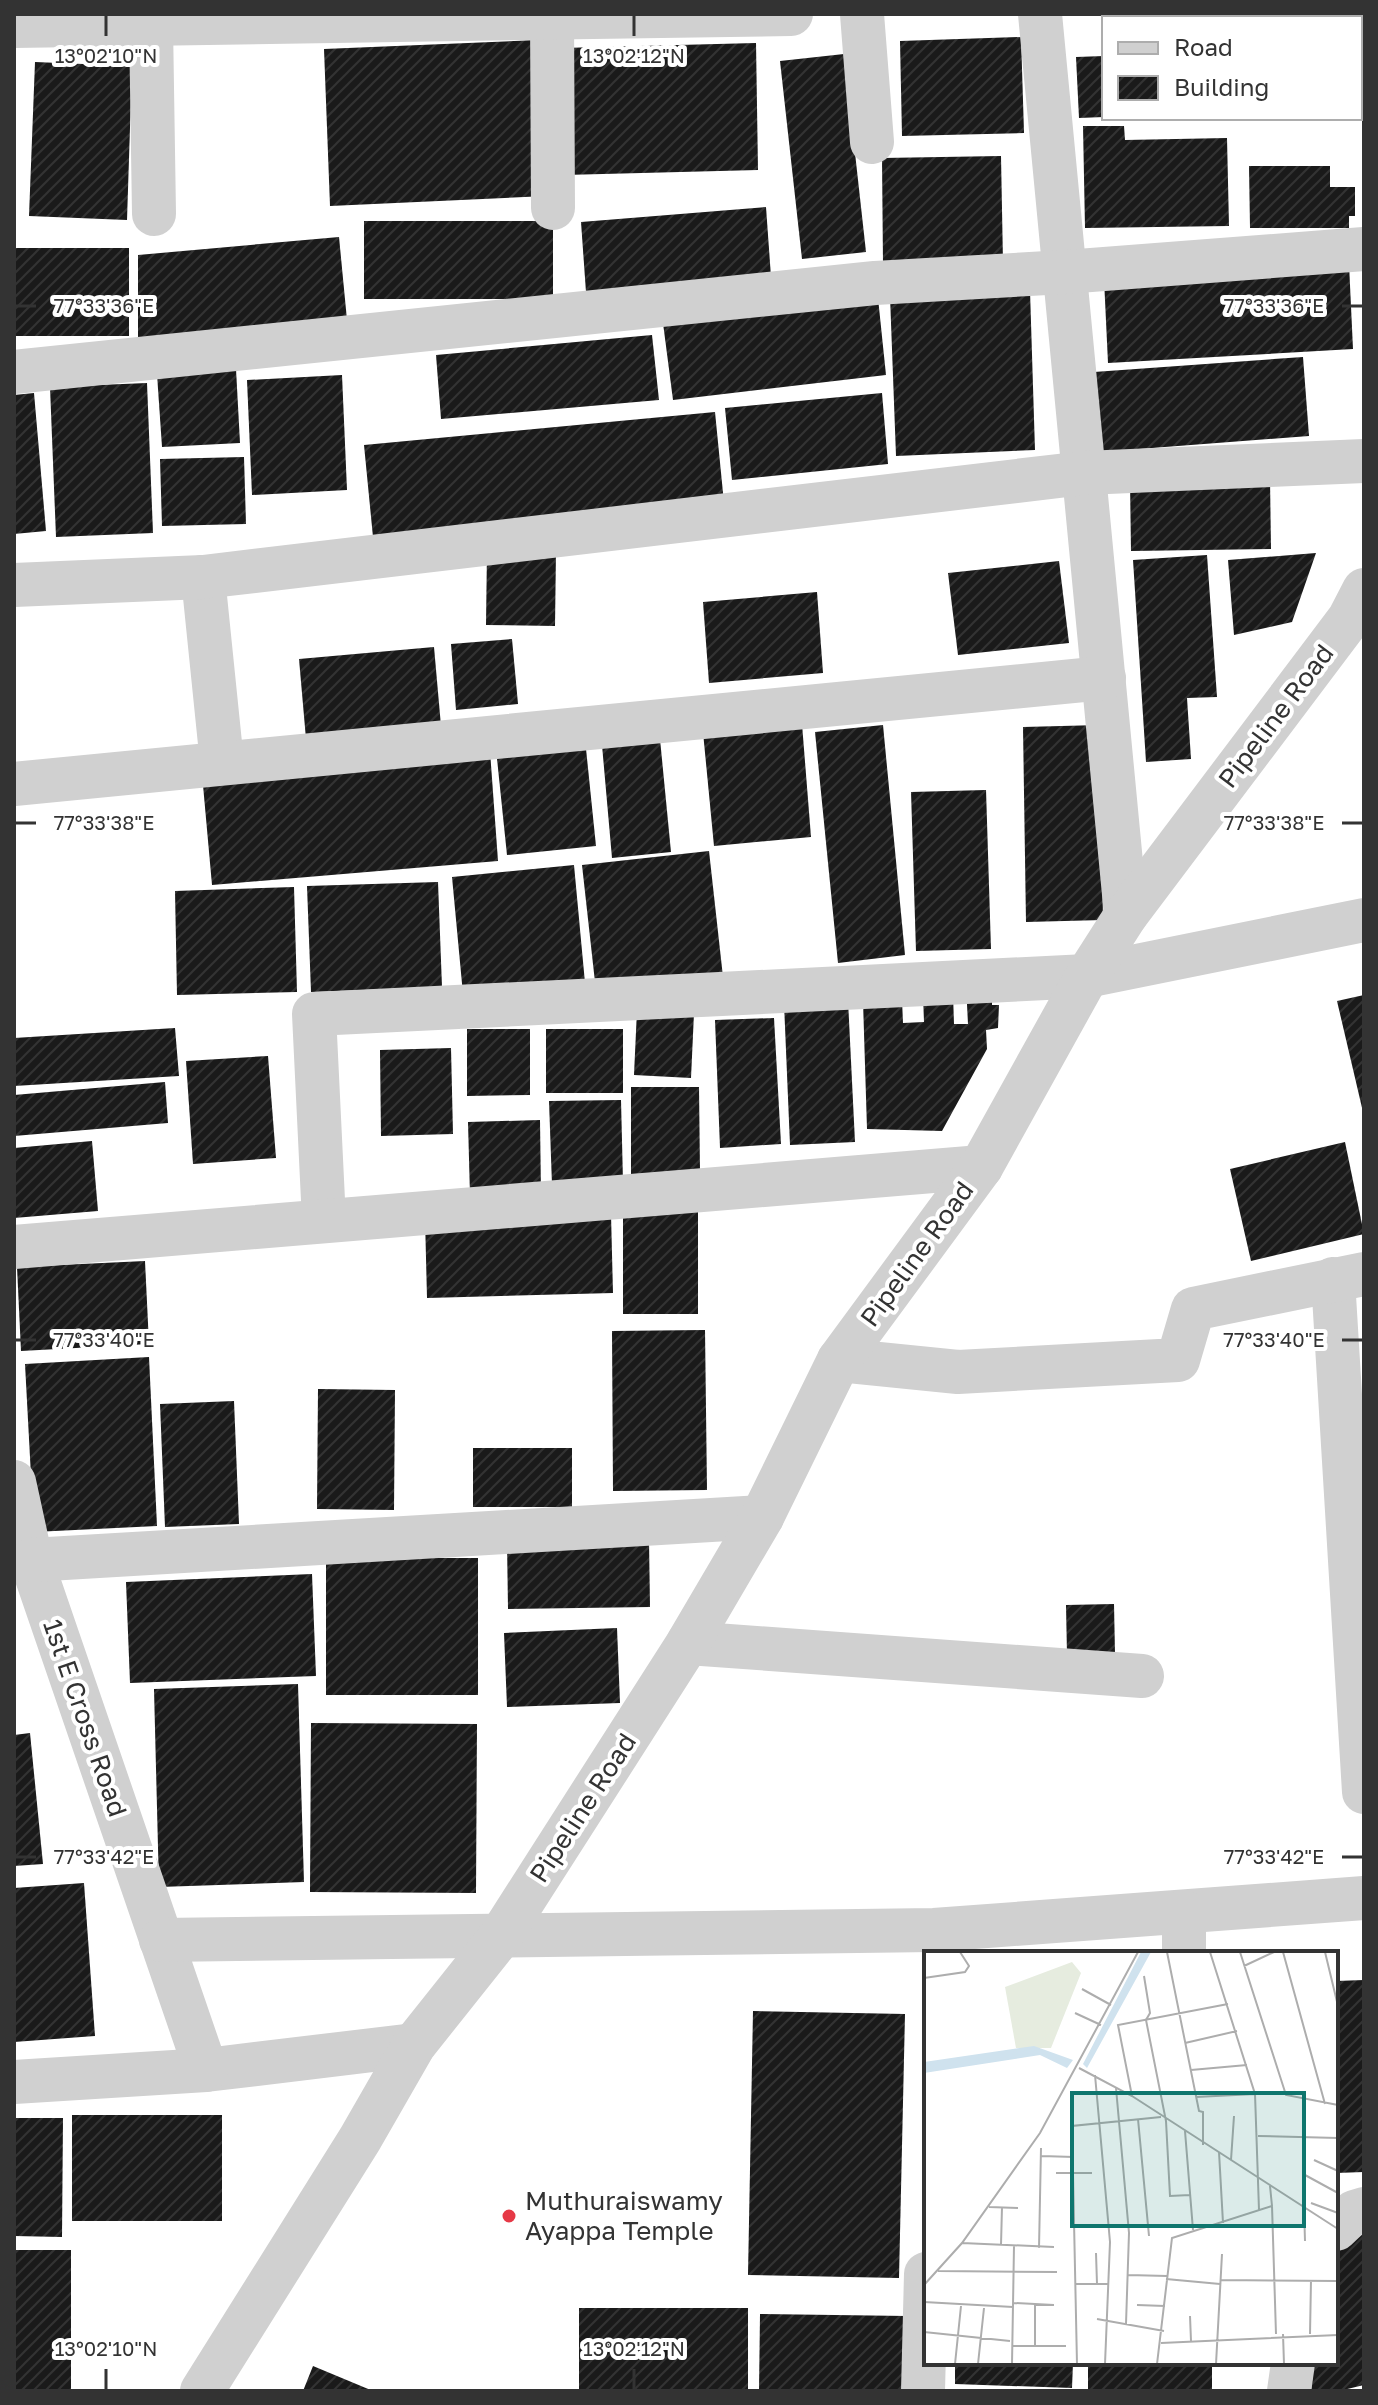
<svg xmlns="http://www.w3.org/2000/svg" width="1378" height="2405" font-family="'Golos Text',sans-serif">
<defs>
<pattern id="building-hatch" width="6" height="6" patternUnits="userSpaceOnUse" patternTransform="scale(2)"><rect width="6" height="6" fill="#1a1a1a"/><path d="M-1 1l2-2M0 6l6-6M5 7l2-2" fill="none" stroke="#333"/></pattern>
</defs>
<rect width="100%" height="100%" fill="#fff"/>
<g fill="url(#building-hatch)">
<polygon points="1021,37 1024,133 902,136 900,41"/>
<polygon points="539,40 546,196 330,206 324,49"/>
<polygon points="756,43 758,170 564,175 561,48"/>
<polygon points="844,54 866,252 802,259 780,61"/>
<polygon points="1104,56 1104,117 1079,118 1076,57"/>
<polygon points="35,62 132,66 127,220 29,216"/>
<polygon points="1083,126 1124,126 1125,140 1227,138 1229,226 1085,228"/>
<polygon points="1001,156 1003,262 883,263 882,158"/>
<polygon points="1249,166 1330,166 1330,187 1355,187 1355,216 1349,216 1349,228 1250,228"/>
<polygon points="766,207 771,277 586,292 581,222"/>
<rect x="364" y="221" width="189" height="78"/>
<polygon points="339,237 347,320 138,341 138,255"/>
<rect x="14" y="248" width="115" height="88"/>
<polygon points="1349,264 1353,349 1108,363 1104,279"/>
<polygon points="1030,291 1035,450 896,456 890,296"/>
<polygon points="878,298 886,375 673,400 663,323"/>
<polygon points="652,335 659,400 441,419 436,355"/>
<polygon points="1303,357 1309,436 1100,452 1094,372"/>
<polygon points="236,369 240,443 162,447 157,374"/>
<polygon points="342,375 347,490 252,495 247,380"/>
<polygon points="147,383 153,533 56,537 50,387"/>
<polygon points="34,393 46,531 14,534 14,395"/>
<polygon points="882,393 888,464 732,480 725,408"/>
<polygon points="715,412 724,503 373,537 364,445"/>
<polygon points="244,457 246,524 162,526 160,459"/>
<polygon points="1270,479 1271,549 1131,551 1130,481"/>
<polygon points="487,550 556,550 555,626 486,625"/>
<polygon points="1316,553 1292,622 1234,635 1228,560"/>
<polygon points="1207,555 1217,697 1187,698 1191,759 1146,762 1133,560"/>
<polygon points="1059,561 1069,643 958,655 948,573"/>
<polygon points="817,592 823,673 709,683 703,602"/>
<polygon points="512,639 518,704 456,710 451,644"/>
<polygon points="434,647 441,726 306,739 299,659"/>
<polygon points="802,724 811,837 714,846 703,732"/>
<polygon points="883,725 905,955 838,963 815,732"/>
<polygon points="1100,725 1103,920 1026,922 1023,727"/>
<polygon points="585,739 596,846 507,855 496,749"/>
<polygon points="660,739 671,852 612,858 602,745"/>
<polygon points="490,751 498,861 212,885 202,774"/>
<polygon points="986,790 991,949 916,951 911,792"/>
<polygon points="709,851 723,977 596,991 582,865"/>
<polygon points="574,865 585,983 463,994 452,877"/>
<polygon points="438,882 442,987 311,992 307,886"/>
<polygon points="294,887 297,992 177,995 175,891"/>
<polygon points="992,984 992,1005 999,1005 998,1028 986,1030 987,1049 942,1131 867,1129 863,1001 902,1000 903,1023 924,1022 923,995 953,994 954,1024 968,1024 966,985"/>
<polygon points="1364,995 1364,1111 1363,1112 1337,1001"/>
<polygon points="848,1000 855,1142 790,1145 784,1003"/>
<polygon points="637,1010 694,1013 691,1078 634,1075"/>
<polygon points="774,1018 781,1144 720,1148 715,1020"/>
<polygon points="175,1028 179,1076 14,1086 14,1038"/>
<polygon points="467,1029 530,1029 530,1095 467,1096"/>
<rect x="546" y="1029" width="77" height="64"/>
<polygon points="451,1048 453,1134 381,1136 380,1050"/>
<polygon points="268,1056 276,1158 193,1164 186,1061"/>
<polygon points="165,1082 168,1123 14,1136 14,1095"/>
<polygon points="631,1087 699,1087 700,1173 631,1174"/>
<polygon points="621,1100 623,1182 552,1185 549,1101"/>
<polygon points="540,1120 541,1195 470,1196 468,1122"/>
<polygon points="92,1141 98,1211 14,1218 14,1148"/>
<polygon points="1345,1142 1364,1234 1251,1261 1230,1169"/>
<rect x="623" y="1204" width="75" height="110"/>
<polygon points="611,1214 613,1293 427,1298 425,1218"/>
<polygon points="145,1261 149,1344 21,1351 17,1267"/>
<polygon points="705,1330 707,1490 613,1491 612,1331"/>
<polygon points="149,1357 157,1526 34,1532 25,1364"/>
<polygon points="318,1389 395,1390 394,1510 317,1509"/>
<polygon points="234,1401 239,1524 165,1527 160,1404"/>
<rect x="473" y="1448" width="99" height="59"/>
<polygon points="649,1540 650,1607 508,1609 507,1542"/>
<rect x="326" y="1558" width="152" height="137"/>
<polygon points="312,1574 316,1676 130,1683 126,1582"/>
<polygon points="1114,1604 1115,1654 1067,1655 1066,1605"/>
<polygon points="617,1628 620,1703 507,1707 504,1633"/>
<polygon points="298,1684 304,1882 159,1887 154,1689"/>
<polygon points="311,1723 477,1724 476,1893 310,1892"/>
<polygon points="30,1733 43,1864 14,1866 14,1735"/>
<polygon points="84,1883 95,2036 14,2042 14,1888"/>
<polygon points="1364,1980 1364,2172 1336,2173 1336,1981"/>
<polygon points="753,2011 905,2014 899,2278 748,2275"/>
<rect x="72" y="2115" width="150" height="106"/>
<polygon points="14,2118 63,2118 62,2237 14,2236"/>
<polygon points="1364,2233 1364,2385 1339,2391 1311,2391 1314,2363 1336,2363 1336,2253"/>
<rect x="14" y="2250" width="57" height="141"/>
<rect x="579" y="2308" width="169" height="83"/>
<polygon points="760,2314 907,2316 906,2391 759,2391"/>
<polygon points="955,2363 1073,2363 1072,2388 955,2384"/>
<rect x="1088" y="2363" width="124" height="28"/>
<polygon points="313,2366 373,2391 303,2391"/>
</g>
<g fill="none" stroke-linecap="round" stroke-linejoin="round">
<g stroke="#d0d0d0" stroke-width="44">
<polyline points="552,14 553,208"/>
<polyline points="862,14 872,142"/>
<polyline points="1040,14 1126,915"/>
<polyline points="151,24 154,214"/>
<polyline points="14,26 791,14"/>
<polyline points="14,372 875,283 1065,272 1364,249"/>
<polyline points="203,577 222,763"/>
<polyline points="14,585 203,577 1084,473 1364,461"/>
<polyline points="14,784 1104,678"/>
<polyline points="324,1221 314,1014 1087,976 1364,920"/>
<polyline points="14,1247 981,1167"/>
<polyline points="1333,1279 1364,1792"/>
<polyline points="839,1360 958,1372 1178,1360 1193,1309 1364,1274"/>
<polyline points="14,1482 31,1560 206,2070 414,2045"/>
<polyline points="31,1560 762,1517"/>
<polyline points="688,1643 1142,1676"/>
<polyline points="161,1940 934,1930 1364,1898"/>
<polyline points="1184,1953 1184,1912"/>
<polyline points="14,2082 206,2070"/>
<polyline points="1336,2229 1354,2212 1364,2209"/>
<polyline points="202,2391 360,2139 414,2045 500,1937 688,1643 762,1517 839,1360 981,1167 1087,976 1126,915 1349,619 1364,590"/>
<polyline points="923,2391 926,2274"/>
<polyline points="1289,2391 1293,2363"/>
</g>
</g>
<path fill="none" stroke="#333" stroke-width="3" d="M106 16V36M634 16V36M16 306H36M1342 306H1362M16 823H36M1342 823H1362M16 1340H36M1342 1340H1362M16 1857H36M1342 1857H1362M106 2369V2389M634 2369V2389"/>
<circle fill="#e63946" stroke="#fff" stroke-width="3" cx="509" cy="2216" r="8"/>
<g text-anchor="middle" stroke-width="8" stroke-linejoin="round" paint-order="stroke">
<g font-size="26" fill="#333" stroke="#fff">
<text transform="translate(1276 716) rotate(-53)" y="9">Pipeline Road</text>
<text transform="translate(917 1254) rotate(-54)" y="9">Pipeline Road</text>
<text transform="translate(85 1718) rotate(71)" y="9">1st E Cross Road</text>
<text transform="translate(583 1808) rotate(-57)" y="9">Pipeline Road</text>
</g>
<g font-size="26" fill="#333" stroke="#fff" text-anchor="start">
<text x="525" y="2210">Muthuraiswamy<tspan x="525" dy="30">Ayappa Temple</tspan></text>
</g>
</g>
<g transform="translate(924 1951)">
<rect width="414" height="414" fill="#fff"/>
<path d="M148 11 157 22 127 97H92L81 36Z" fill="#e6ecdf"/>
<path d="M217 1H227L163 117 159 113ZM110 95 149 109 143 117 116 104 0 122V111Z" fill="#cfe2ee"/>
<path fill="none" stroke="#adadad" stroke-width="2" d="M243 1 275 160 279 161V194M286 1 331 143 335 259M316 1 362 144 414 154M359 1 401 153M401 1 414 55M320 15 350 1M220 25 226 62 222 69 242 170 246 245 266 244M0 27 41 21 45 15 36 1M158 38 187 54M151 62 177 74M261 92 313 80M155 117 208 145 414 278M267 119 323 114M171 124 186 291 181 413M192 137 205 282 202 373M208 145 194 74 304 53M272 146 331 143M214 168 225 285M261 180 269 279M334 185 414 187M295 201 299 272M117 205 150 206M307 209 310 165M390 209 414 220M132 222H168M381 224 414 242M387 252 414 262M348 255 352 383M65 256 94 257M380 256 381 290M38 292 130 296M77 294 78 256M115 297 117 197M172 302 173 333M14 320 133 321M204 324 243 325M242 328 296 333M297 329 414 330M152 333H185M0 334 38 292 116 182 214 1M0 351 89 356M90 352 130 354M213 354 241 355M266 365 267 390M173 368 240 380M0 381 86 390M359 383 360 413M386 383 387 329M237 392 414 384M88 395H142M111 395V353M31 413 37 355M54 413 60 357M88 413 90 295M153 413 148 175 237 166M233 413 248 287 348 255 346 235M292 413 298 303"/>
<path fill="#0f766e" fill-opacity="0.15" stroke="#0f766e" stroke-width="4" d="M148 142H380V275H148Z"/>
<rect width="414" height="414" fill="none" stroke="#333" stroke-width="4"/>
</g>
<g font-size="20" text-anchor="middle" fill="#333" stroke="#fff" stroke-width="8" stroke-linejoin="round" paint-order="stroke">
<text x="106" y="63">13°02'10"N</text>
<text x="634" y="63">13°02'12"N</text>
<text x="1274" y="313">77°33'36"E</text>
<text x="104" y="313">77°33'36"E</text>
<text x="104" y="830">77°33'38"E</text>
<text x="1274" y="830">77°33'38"E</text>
<text x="1274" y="1347">77°33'40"E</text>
<text x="104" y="1347">77°33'40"E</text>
<text x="104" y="1864">77°33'42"E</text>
<text x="1274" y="1864">77°33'42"E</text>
<text x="106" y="2356">13°02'10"N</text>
<text x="634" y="2356">13°02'12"N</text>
</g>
<rect width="1378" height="2405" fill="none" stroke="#333333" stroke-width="32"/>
<rect x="1102" y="16" width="260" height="104" fill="#ffffff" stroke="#adadad" stroke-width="2"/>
<rect x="1118" y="42" width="40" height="12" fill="#d0d0d0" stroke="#adadad" stroke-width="2"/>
<text x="1174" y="56" font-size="24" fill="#333333">Road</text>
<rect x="1118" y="76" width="40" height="24" fill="url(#building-hatch)" stroke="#adadad" stroke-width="2"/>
<text x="1174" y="96" font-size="24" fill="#333333">Building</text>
</svg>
